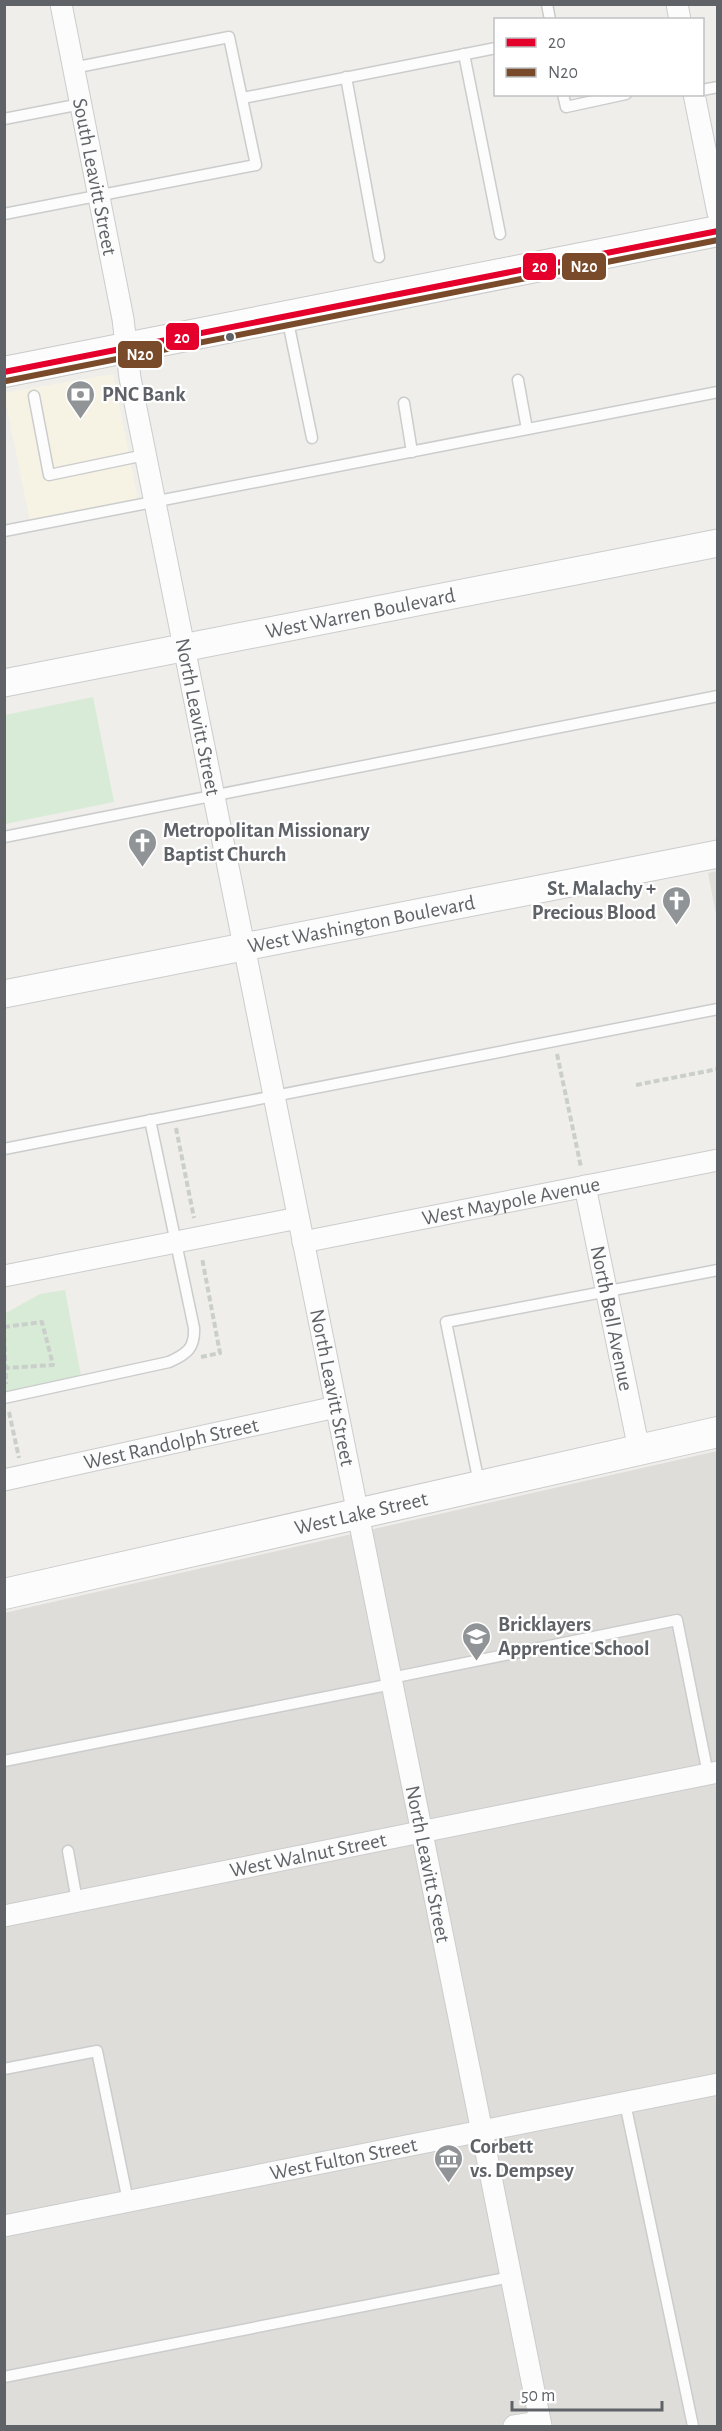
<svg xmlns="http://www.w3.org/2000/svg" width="722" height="2431" font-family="'Alegreya Sans',sans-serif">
<rect width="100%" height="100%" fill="#efeeea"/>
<polygon fill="#f7f3e4" points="113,374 139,505 31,526 4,393"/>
<polygon fill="#dfddda" points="717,1451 717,2426 5,2426 4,1613"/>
<polygon fill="#e2e0da" points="717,871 718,871 717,919 708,873"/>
<g fill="#d8ebd6">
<polygon points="93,697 114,802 5,824 5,715"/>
<polygon points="65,1290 81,1376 5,1393 4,1314 40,1294"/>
</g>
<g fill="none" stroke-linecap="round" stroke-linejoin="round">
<defs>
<g id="service">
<polyline points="547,4 550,20"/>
<polyline points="464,54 500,234"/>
<polyline points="346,77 379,257"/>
<polyline points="702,90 718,87"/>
<polyline points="563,94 566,107 626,94"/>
<polyline points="243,98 496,48"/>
<polyline points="4,119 81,104"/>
<polyline points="4,214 256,165 229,37 73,68"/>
<polyline points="287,317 312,438"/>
<polyline points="518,380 527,429"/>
<polyline points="34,396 49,475 145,455"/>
<polyline points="404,403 412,452"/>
<polyline points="4,531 718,392"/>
<polyline points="4,837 718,696"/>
<polyline points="4,1149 718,1009"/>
<path d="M4 1398 169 1362C187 1354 195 1348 194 1328L150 1120"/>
<polyline points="479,1483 446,1322 718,1270"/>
<polyline points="391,1678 677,1620 708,1774"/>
<polyline points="4,1761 392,1684"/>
<polyline points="68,1851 77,1901"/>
<polyline points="4,2069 97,2051 128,2201"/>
<polyline points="625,2103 693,2426"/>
<polyline points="4,2377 511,2277"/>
</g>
<g id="minor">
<path id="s1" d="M61 4 123 319 130 378 541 2426"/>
<polyline points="677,4 680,20"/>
<polyline points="694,94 718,213"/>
<path id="s2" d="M585 1186 639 1450"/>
<path id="s3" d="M303 1242 718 1160"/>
<polyline points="4,1276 298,1218"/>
<path id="s4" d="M4 1480 336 1407"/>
<path id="s5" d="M4 1916 718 1772"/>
<path id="s6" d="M4 2226 718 2084"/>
<polyline points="514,2426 540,2422"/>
</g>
<g id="tertiary">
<path id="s7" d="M4 683 718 543"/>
<path id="s8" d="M4 994 718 854"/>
</g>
<g id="secondary">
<polyline points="4,372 718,231"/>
<path id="s9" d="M4 1594 718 1432"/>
</g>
</defs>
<use href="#service" stroke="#cbcccc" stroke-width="13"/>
<use href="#minor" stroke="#cbcccc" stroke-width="23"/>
<use href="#tertiary" stroke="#cbcccc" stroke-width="29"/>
<use href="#secondary" stroke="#cacacb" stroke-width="32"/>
<g stroke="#cacfcc" stroke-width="4" stroke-dasharray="6 3" stroke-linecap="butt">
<polyline points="557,1054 581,1167"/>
<polyline points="636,1085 718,1069"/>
<polyline points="176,1128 194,1218"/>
<polyline points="4,1327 42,1322 53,1365 5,1368"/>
<polyline points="4,1328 6,1384"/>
<polyline points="201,1357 220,1353 202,1258"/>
<polyline points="9,1412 19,1458"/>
</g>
<use href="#service" stroke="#fdfcfc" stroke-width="10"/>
<use href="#minor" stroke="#fdfcfc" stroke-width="21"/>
<use href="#tertiary" stroke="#fdfcfc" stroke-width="27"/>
<use href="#secondary" stroke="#fdfcfc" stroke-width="30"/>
<defs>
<polyline id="bus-1" points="4,372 718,231"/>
<polyline id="bus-2" points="6,381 718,240"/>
</defs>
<use href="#bus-1" stroke="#fff" stroke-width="10"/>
<use href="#bus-2" stroke="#fff" stroke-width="10"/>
<use href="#bus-1" stroke="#e4002b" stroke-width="6"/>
<use href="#bus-2" stroke="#7a4b2a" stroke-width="6"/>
</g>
<defs>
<symbol id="bank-pin" viewBox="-11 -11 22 30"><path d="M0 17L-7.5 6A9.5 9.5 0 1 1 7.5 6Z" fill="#919496" stroke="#fff"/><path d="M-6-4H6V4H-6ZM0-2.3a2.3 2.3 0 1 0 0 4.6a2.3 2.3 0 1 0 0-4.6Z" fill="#fff"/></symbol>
<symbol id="church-pin" viewBox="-11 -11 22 30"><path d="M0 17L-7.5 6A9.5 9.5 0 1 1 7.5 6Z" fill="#919496" stroke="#fff"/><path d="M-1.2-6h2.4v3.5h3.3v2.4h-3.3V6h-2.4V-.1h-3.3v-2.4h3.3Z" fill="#fff"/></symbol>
<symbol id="school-pin" viewBox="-11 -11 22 30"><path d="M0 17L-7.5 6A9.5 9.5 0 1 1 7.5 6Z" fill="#919496" stroke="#fff"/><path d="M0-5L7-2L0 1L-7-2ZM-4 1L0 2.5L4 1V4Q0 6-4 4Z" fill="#fff"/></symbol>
<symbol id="museum-pin" viewBox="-11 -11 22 30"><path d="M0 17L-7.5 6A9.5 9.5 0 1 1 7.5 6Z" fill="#919496" stroke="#fff"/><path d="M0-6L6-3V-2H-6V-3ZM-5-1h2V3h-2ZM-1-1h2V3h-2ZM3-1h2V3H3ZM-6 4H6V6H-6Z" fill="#fff"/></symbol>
</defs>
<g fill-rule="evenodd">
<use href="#bank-pin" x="64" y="378" width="33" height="45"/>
<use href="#church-pin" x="126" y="826" width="33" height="45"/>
<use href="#church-pin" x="660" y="884" width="33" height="45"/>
<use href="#school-pin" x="460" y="1620" width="33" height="45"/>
<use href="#museum-pin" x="432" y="2142" width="33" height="45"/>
</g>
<circle fill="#5f6368" stroke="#fff" stroke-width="2" cx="230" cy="337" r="5"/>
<g text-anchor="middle" stroke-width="4.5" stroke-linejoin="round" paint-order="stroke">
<g font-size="21" fill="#5f6368" stroke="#fff">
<text dy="7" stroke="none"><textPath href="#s1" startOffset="176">South Leavitt Street</textPath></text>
<text dy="7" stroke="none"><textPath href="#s7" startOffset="363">West Warren Boulevard</textPath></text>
<text dy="7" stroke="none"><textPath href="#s1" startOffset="726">North Leavitt Street</textPath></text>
<text dy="7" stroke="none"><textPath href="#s8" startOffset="364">West Washington Boulevard</textPath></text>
<text dy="7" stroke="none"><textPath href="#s3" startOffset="212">West Maypole Avenue</textPath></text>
<text dy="7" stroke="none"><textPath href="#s2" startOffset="135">North Bell Avenue</textPath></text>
<text dy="7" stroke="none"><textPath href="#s1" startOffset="1410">North Leavitt Street</textPath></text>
<text dy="7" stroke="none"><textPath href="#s4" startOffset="171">West Randolph Street</textPath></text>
<text dy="7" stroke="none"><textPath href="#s9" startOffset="366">West Lake Street</textPath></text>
<text dy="7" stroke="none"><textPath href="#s5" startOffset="310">West Walnut Street</textPath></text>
<text dy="7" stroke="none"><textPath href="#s1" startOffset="1896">North Leavitt Street</textPath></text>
<text dy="7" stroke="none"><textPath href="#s6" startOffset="346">West Fulton Street</textPath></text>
</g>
<g font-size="21" font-weight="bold" fill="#5f6368" stroke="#fff" text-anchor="start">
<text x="102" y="401">PNC Bank</text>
<text x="163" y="837">Metropolitan Missionary<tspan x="163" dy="24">Baptist Church</tspan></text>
<text x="656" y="895" text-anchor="end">St. Malachy +<tspan x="656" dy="24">Precious Blood</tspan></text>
<text x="498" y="1631">Bricklayers<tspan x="498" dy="24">Apprentice School</tspan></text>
<text x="470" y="2153">Corbett<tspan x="470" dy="24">vs. Dempsey</tspan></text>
</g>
</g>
<g stroke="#fff" stroke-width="2">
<rect x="522" y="252" width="35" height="29" rx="6" fill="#e4002b"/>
<rect x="561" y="252" width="46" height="29" rx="6" fill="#7a4b2a"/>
<rect x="165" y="322" width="35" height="29" rx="6" fill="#e4002b"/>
<rect x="117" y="340" width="46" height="29" rx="6" fill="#7a4b2a"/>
</g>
<g font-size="16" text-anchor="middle" font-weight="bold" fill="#fff">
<text x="540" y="272">20</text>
<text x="584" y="272">N20</text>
<text x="182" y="343">20</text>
<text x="140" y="360">N20</text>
</g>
<rect width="722" height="2431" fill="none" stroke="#5f6368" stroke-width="12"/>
<rect x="494" y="18" width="210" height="78" fill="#ffffff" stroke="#bfc1c3" stroke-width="1.5"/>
<rect x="506" y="38" width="30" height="9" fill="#e4002b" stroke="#bfc1c3" stroke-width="1.5"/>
<text x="548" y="48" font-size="18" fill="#5f6368">20</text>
<rect x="506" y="68" width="30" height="9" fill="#7a4b2a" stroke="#bfc1c3" stroke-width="1.5"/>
<text x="548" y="78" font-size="18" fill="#5f6368">N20</text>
<path d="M512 2401v9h150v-9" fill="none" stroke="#5f6368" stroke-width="3"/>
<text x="521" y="2401" font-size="18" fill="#5f6368" stroke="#ffffff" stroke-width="4.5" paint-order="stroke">50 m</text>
</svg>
